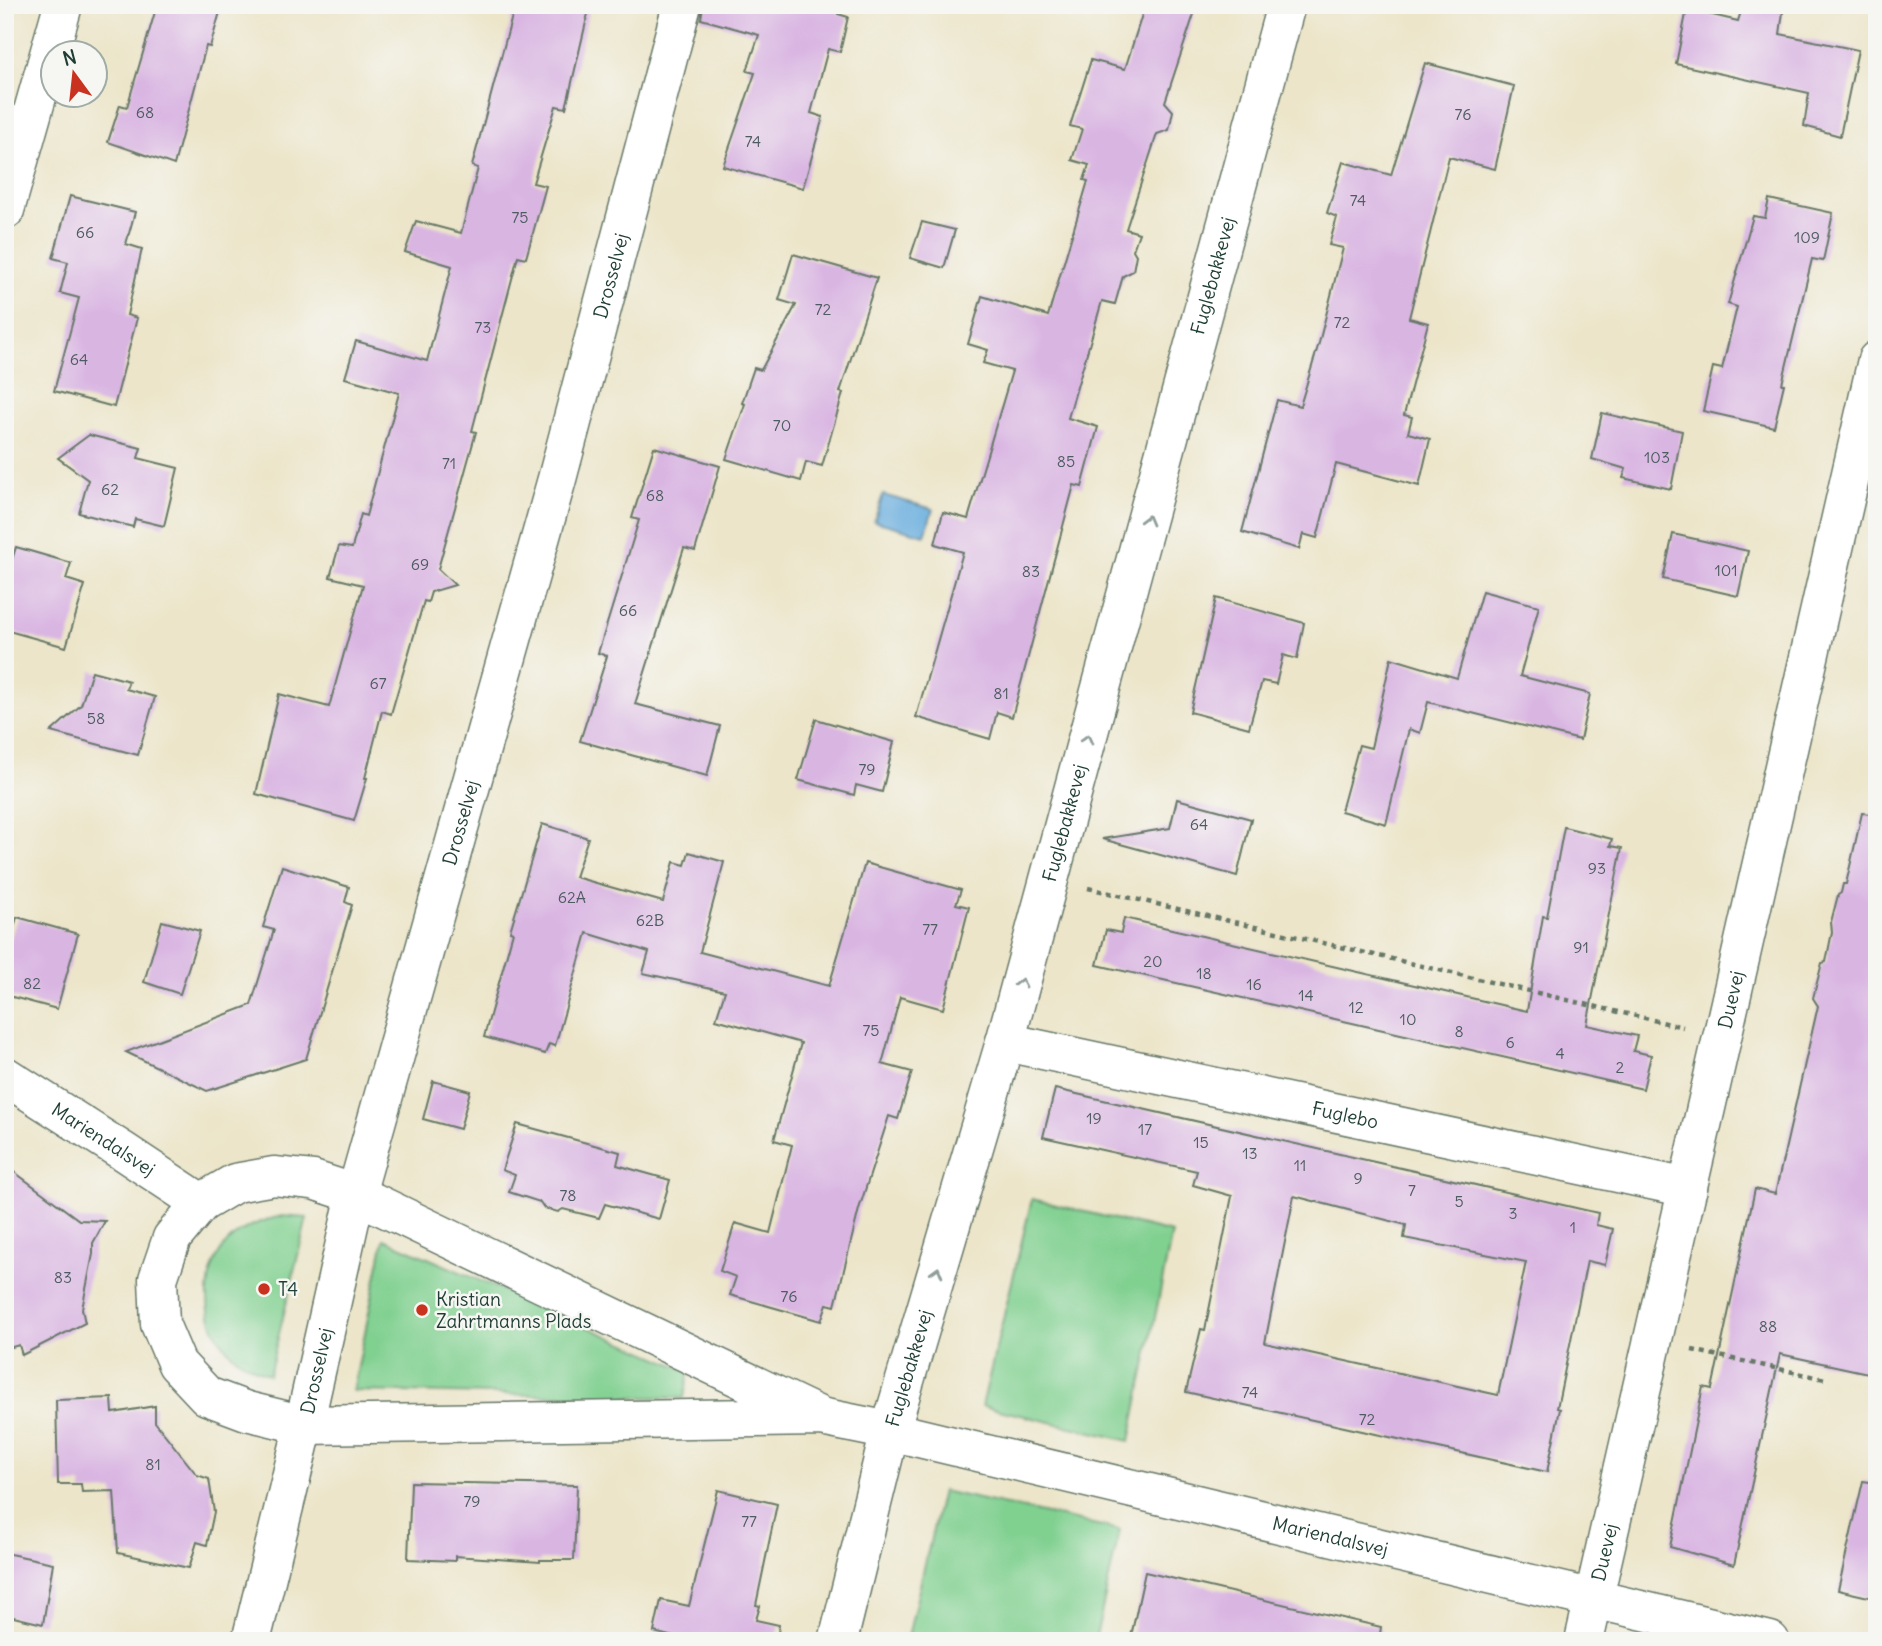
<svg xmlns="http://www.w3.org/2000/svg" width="1882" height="1646" font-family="Delius,sans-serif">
<rect width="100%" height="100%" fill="#f6f6f2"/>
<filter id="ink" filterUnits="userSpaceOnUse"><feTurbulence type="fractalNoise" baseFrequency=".0143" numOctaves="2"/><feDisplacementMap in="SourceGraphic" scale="14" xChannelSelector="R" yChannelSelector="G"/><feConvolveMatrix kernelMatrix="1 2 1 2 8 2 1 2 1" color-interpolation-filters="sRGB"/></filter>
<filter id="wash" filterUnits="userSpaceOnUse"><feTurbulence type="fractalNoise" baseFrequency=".00686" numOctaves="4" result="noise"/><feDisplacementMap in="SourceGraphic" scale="28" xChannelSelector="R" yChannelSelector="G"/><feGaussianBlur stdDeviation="1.57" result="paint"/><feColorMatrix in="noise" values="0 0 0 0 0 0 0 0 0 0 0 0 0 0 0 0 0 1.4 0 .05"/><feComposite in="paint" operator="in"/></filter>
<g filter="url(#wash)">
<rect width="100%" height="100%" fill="#ece5c9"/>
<g fill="#80d090" stroke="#508662" stroke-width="2">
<polygon points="1032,1199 1172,1233 1130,1441 982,1406"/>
<path d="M282 1216 307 1218 269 1375C253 1368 239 1362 228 1350 198 1319 202 1259 237 1234 251 1224 266 1220 282 1216Z"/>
<polygon points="384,1239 689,1371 684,1398 353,1391"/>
<polygon points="942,1491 1120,1530 1095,1641 907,1641"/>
</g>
<polygon fill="#69adde" stroke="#447589" stroke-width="2" points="883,495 933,509 925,535 874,521"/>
<g id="blocks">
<g fill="#d9b5e2" fill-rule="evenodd">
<polygon points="157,5 222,5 210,47 206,46 174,165 108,142 120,105 127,107"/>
<polygon points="515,5 590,5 566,108 556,106 533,183 546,186 526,258 518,256 472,431 476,432 438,569 455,585 431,592 428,602 424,601 391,714 382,711 365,778 367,778 354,821 256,794 279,694 329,707 363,585 330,577 339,546 352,548 361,514 366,516 399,393 345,378 356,341 427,361 452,266 405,252 416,221 461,233 478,168 472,166"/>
<polygon points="703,5 840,5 838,14 848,17 840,52 828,49 811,113 823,117 803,188 723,166 755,73 747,71 759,35 701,19"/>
<polygon points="1145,5 1197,5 1165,102 1173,111 1169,130 1157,134 1126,229 1139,233 1133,250 1136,255 1133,271 1123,276 1115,304 1102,301 1068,418 1098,427 1082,487 1074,485 1012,717 997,712 990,739 916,717 963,552 935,544 943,512 968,519 1012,371 983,363 988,350 968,344 982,296 1048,316 1088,181 1084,180 1089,165 1072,160 1082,129 1070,126 1091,60 1125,69"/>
<polygon points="1743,5 1783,12 1780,34 1858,50 1840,136 1804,126 1809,93 1676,64 1687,9 1738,21"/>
<polygon points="1425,63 1514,86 1495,169 1449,157 1409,318 1428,323 1404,415 1412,417 1408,433 1430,439 1419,486 1336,464 1317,538 1303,534 1299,549 1242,532 1277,400 1300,406 1319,343 1343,248 1329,245 1337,217 1327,213 1343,162 1391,175"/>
<polygon points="70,196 135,212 126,244 142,249 127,315 137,318 114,407 54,391 79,298 60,293 68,262 53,258"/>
<polygon points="1769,199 1833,213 1823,261 1812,259 1782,384 1784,384 1774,427 1703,411 1713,367 1722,369 1737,307 1728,304 1753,216 1765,218"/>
<polygon points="922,222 955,230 944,268 910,258"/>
<polygon points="793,254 877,278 840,392 843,393 822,466 806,462 801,481 726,459 745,404 742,403 754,368 761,370 796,305 779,300"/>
<polygon points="1602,413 1682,431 1671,489 1623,478 1626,469 1592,459"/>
<polygon points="89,435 141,448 138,458 178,468 164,526 135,519 133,527 79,513 88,480 58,458"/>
<polygon points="654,447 720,466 695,551 684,548 635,704 720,726 707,776 580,741 607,656 598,653 639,520 632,518"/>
<polygon points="1673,534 1748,551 1738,596 1663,579"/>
<polygon points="16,547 71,563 66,579 85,585 66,647 5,630 5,582"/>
<polygon points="1482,591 1539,606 1520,676 1590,694 1580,740 1428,702 1420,733 1409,729 1386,824 1341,811 1359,745 1371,748 1391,658 1457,678"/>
<polygon points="1216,598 1304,623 1297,659 1283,655 1276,684 1262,681 1249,728 1190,712"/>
<polygon points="92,671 129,681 126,689 155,697 138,755 51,732 81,705"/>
<polygon points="816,719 894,742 882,792 856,785 854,795 798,780"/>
<polygon points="1177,799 1251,819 1237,876 1102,839 1170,828"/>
<polygon points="1862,813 1877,815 1877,1375 1780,1354 1734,1565 1670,1547 1703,1387 1712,1389 1755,1189 1775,1194 1818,1006 1813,998 1822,963 1826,962 1832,932 1831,922 1838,895 1841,893 1843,884 1846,884"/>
<polygon points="542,824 588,838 575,877 663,902 674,862 685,865 689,852 724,862 700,952 829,986 865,863 961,890 956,904 969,907 943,1009 900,997 882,1064 912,1072 898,1119 889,1116 859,1209 835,1306 827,1304 821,1321 730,1295 736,1277 720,1271 735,1223 770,1233 792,1145 774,1140 801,1043 716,1019 725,991 643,973 649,952 587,933 555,1046 549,1044 545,1054 484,1037 513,932 510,931"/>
<polygon points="1564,827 1612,839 1610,846 1622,848 1587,1025 1637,1036 1633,1051 1651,1055 1643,1089 1097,965 1106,930 1121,933 1124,918 1527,1011 1543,916 1547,917"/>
<polygon points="282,866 349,887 345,902 352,905 306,1059 207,1091 126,1052 251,1005 274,930 263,927"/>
<polygon points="17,917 78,934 57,1009 5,995 5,959"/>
<polygon points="162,921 200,931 180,994 144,982"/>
<polygon points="433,1081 470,1091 460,1129 423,1119"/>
<path d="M1055 1089 1598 1213 1596 1225 1613 1229 1605 1265 1587 1261 1557 1408 1560 1409 1547 1472 1186 1392 1201 1329 1205 1330 1232 1196 1193 1185 1197 1171 1043 1137ZM1294 1196 1406 1225 1404 1238 1526 1262 1498 1395 1265 1343Z"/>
<polygon points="517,1124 620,1152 617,1165 670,1180 659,1219 605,1204 599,1218 563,1209 558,1212 544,1208 540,1202 509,1192 515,1175 502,1170"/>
<polygon points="5,1165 79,1220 105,1221 93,1243 93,1254 82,1309 85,1323 22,1355 19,1345 5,1349"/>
<polygon points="112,1398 113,1413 155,1406 155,1422 197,1475 209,1479 214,1512 207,1545 197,1542 189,1568 118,1553 114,1491 82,1492 81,1484 58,1484 56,1400"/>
<polygon points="1863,1481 1877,1483 1877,1599 1838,1590"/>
<polygon points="411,1482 577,1485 574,1560 540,1560 540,1562 455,1556 455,1561 408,1559"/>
<polygon points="718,1490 777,1504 756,1605 760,1606 756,1620 779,1625 777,1641 680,1641 681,1639 654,1632 661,1600 689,1606"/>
<polygon points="5,1553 53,1563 43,1624 5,1615"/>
<polygon points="1145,1572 1381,1627 1379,1641 1130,1641"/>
</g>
</g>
</g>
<g filter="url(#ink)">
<use href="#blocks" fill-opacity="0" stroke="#677868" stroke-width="2"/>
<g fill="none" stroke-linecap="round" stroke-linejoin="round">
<defs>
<g id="minor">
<polyline points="5,210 63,5"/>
<path id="s1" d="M1005 1042 1688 1188"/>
<path id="s2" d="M5 1076 124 1152 201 1203"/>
<path id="s3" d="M821 1417 356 1194 313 1180 274 1176 235 1183 201 1203 172 1238 158 1279 160 1324 177 1364 207 1396 247 1411 304 1425 821 1417 890 1431 1770 1641"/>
<path id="s4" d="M251 1641 304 1425 356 1194 557 479 682 5"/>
<path id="s5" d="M838 1641 890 1431 1005 1042 1286 5"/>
<path id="s6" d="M1584 1641 1877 360"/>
</g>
</defs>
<use href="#minor" stroke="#677868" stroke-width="41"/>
<g stroke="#677868" stroke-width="4.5" stroke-dasharray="5 5" stroke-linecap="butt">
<polyline points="1088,888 1683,1027"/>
<polyline points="1692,1350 1825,1379"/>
</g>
<use href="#minor" stroke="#fff" stroke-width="38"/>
</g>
<defs><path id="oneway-chevron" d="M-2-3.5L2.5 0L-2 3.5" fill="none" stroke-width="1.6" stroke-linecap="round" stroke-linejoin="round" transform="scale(1.75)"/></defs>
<g stroke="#8f9e9a">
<use href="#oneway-chevron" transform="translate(1147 520) rotate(-75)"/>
<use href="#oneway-chevron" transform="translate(1087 739) rotate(-75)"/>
<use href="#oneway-chevron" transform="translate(1021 983) rotate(-75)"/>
<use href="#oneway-chevron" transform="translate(937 1272) rotate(-74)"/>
</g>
</g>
<g fill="#c8321e" stroke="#f6f6f2" stroke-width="2.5">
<circle cx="264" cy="1289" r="7"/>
<circle cx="422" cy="1310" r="7"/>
</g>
<g text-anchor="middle" stroke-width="5" stroke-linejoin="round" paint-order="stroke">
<g font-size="16" fill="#4e5b60">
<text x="145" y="118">68</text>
<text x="1463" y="120">76</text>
<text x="753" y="147">74</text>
<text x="1358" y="206">74</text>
<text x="520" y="223">75</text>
<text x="85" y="238">66</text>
<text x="1807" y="243">109</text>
<text x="823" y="315">72</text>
<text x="1342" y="328">72</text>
<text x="483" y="333">73</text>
<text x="79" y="365">64</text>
<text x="782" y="431">70</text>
<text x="1657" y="463">103</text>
<text x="1066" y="467">85</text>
<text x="449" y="469">71</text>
<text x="110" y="495">62</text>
<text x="655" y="501">68</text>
<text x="420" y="570">69</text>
<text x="1726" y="576">101</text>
<text x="1031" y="577">83</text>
<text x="628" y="616">66</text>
<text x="378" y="689">67</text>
<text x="1001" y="699">81</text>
<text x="96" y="724">58</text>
<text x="867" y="775">79</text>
<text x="1199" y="830">64</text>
<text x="1597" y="874">93</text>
<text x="572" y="903">62A</text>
<text x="650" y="926">62B</text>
<text x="930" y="935">77</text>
<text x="1581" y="953">91</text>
<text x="1153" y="967">20</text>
<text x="1204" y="979">18</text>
<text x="32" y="989">82</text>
<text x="1254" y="990">16</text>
<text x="1306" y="1001">14</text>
<text x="1356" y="1013">12</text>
<text x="1408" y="1025">10</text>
<text x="871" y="1036">75</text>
<text x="1459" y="1037">8</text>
<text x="1510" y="1048">6</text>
<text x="1560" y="1059">4</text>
<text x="1620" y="1073">2</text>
<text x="1094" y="1124">19</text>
<text x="1145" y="1135">17</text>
<text x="1201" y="1148">15</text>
<text x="1250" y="1159">13</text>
<text x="1300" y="1171">11</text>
<text x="1358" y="1184">9</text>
<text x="1412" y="1196">7</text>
<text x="568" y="1201">78</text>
<text x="1459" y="1207">5</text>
<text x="1513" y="1219">3</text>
<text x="1573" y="1233">1</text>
<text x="63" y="1283">83</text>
<text x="789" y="1302">76</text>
<text x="1768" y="1332">88</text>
<text x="1250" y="1398">74</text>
<text x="1367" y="1425">72</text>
<text x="153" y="1470">81</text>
<text x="472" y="1507">79</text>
<text x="749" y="1527">77</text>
</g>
<g font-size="19" fill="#1f3d34" stroke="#f6f6f2">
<text dy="7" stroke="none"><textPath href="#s4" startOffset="1412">Drosselvej</textPath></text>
<text dy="7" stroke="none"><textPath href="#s5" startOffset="1416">Fuglebakkevej</textPath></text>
<text dy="7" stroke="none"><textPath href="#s4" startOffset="845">Drosselvej</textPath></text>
<text dy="7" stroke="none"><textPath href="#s5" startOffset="849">Fuglebakkevej</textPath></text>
<text dy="7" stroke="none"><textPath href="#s6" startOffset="658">Duevej</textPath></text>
<text dy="7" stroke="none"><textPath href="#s1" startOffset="348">Fuglebo</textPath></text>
<text dy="7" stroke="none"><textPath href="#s2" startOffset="117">Mariendalsvej</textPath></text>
<text dy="7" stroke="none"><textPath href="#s5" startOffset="282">Fuglebakkevej</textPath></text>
<text dy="7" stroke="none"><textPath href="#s4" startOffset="278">Drosselvej</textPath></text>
<text dy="7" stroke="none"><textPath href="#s3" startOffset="2042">Mariendalsvej</textPath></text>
<text dy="7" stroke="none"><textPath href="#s6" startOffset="91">Duevej</textPath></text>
</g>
<g font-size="19" fill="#1f3d34" stroke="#f6f6f2" text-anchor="start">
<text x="278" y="1296">T4</text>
<text x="436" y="1306">Kristian<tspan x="436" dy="22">Zahrtmanns Plads</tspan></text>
</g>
</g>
<rect width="1882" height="1646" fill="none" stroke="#f6f6f2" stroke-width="28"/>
<g transform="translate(74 74) rotate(345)"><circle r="33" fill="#f6f6f2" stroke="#a0aca6" stroke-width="2"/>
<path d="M0-5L12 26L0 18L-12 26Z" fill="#c8321e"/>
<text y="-10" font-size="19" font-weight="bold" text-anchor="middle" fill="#1f3d34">N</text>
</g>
</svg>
